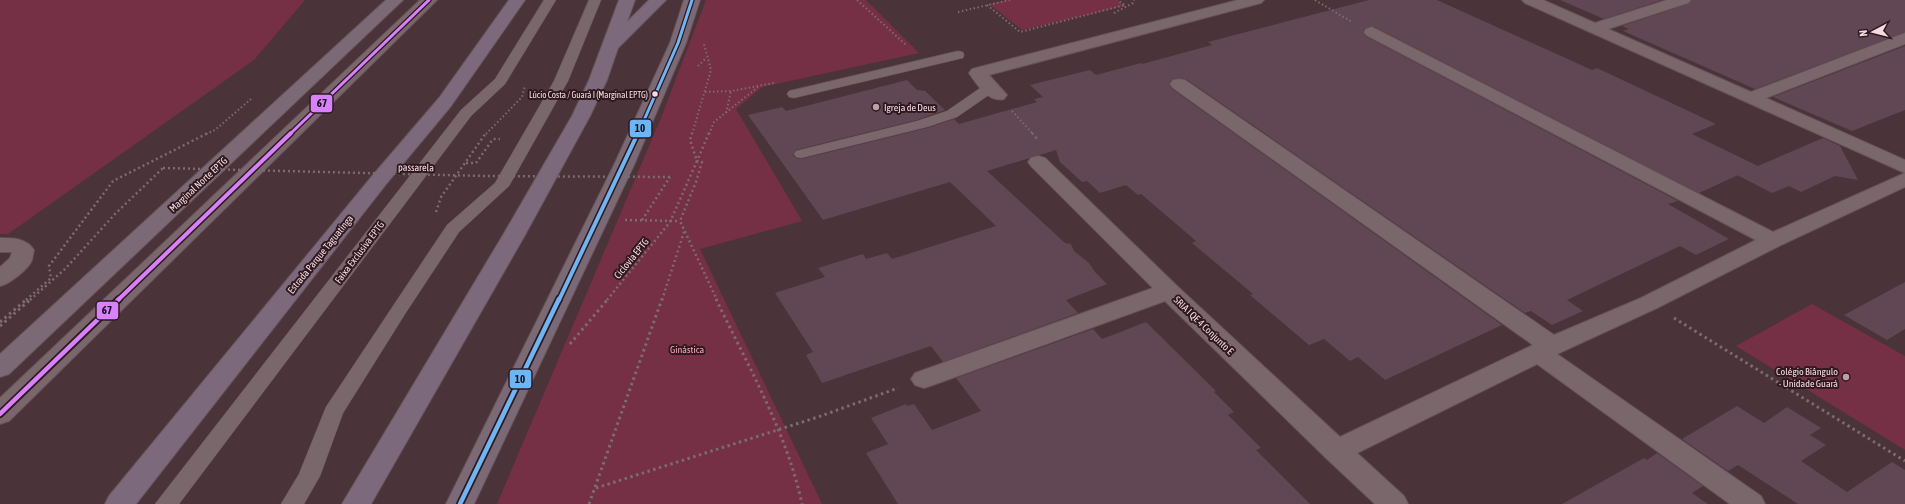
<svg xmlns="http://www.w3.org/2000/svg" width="1905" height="504" font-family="'Asap Condensed',sans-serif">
<rect width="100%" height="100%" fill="#4b333a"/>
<g fill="#753045">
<polygon points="0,0 305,0 254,60 8,234 0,234"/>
<polygon points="706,0 866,0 919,53 762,87 736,109 802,221 700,249 822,504 497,504 661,118"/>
<polygon points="1006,0 1117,0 1125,6 1022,30 989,4"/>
<polygon points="1812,304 1905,356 1905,450 1736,346"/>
</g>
<g fill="#614653">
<polygon points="1369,0 1437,0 1592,70 1597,68 1716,124 1692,134 1758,166 1699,193 1373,26 1366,28 1363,31 1365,36 1678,201 1668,204 1729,239 1696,255 1680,246 1567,300 1583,311 1552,325 1531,311 1525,313 1186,79 1179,78 1173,79 1169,83 1172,89 1502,325 1385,380 1358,357 1350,361 1324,339 1309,345 1250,295 1253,294 1192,243 1196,241 1141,194 1138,195 1126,185 1100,193 1087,181 1082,182 1060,162 1056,150 987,171 1065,243 1071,244 1074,251 1089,263 1095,272 1107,284 1066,300 1078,313 943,362 931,346 822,383 806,355 813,352 775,293 825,277 818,268 863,254 866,259 887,253 892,259 996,226 950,182 823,220 748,115 782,107 786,111 907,80 917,90 925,91 945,110 917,120 796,150 793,155 796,158 801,159 927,128 954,119 959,124 1037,102 1034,99 1043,97 1030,85 1090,70 1096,75 1141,63 1142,64 1212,45 1208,42"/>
<polygon points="1560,0 1662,0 1604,19"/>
<polygon points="1692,0 1905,0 1905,32 1755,89 1623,31 1629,29 1622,26 1688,4"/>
<polygon points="1905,46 1905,110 1852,131 1773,97"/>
<polygon points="1823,138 1840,146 1858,180 1835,176 1801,192 1789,186 1772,193 1737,175"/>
<polygon points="1905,282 1905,329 1887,340 1844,315"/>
<polygon points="1146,322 1216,391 1214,392 1234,412 1228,415 1261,448 1256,450 1310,504 898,504 866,453 888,444 871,418 906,404 907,406 914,404 932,430 981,411 956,378 1093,329 1102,339"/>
<polygon points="1737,406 1764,423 1787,407 1821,428 1810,435 1826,445 1801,461 1847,492 1892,462 1905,470 1905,504 1798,504 1738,465 1728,471 1682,439"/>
<polygon points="1657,453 1703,486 1692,493 1708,504 1562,504 1644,458 1647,460"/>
</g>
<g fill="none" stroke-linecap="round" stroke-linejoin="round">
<defs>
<g id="service">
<polygon points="544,0 556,0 505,84 471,116 179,504 155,504 461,110 495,79"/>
<polygon points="589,0 601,0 568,81 509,186 459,232 405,314 343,413 320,476 304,504 281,504 299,474 326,407 393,306 447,225 495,183 554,81"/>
<polygon points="958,51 963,52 964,55 963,58 794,98 789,97 787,94 789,91"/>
<polygon points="991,83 996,84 998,87 996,90 957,117 927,127 801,158 796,157 794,154 796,151 917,121 947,111 986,84"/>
</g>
<g id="minor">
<path d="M1238 0H1264L1261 3 989 75 1007 95 1004 99C989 103 977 85 969 73L972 69Z"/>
<polygon points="1522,0 1543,0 1595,23 1667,0 1691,0 1688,3 1608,29 1751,92 1905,33 1905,44 1766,98 1905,160 1905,173 1525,3"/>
<polygon points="1372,27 1773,232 1905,173 1905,187 1781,245 1657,308 1557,354 1761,496 1765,504 1730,504 1537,364 1357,453 1404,496 1408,504 1375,504 1326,458 1165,301 933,385 924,388 915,385 911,379 915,373 1153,288 1031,166 1028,162 1031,158 1038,156 1045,158 1177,286 1340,437 1533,345 1173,88 1170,84 1173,80 1179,79 1185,80 1554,335 1641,298 1756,240 1366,35 1364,32 1366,29"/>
<path d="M0 238C13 238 26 238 34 250 33 253 33 257 32 260 29 269 9 284 0 286V267L10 258 12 252H0Z"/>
</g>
<polygon id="secondary" points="420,0 437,0 9,421 0,424 0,398"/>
<g id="primary">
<polygon points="386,0 403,0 9,374 0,377 0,354"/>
<polygon points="684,0 700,0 686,43 634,165 474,504 446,504 614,165 670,43"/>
</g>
<g id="motorway">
<polygon points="509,0 525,0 451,106 387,183 136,504 105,504 109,496 373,175 439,98"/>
<polygon points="619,0 635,0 627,22 649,0 666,0 618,48 607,80 590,116 525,235 371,504 342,504 503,235 572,116 589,80"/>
</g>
</defs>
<use href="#service" stroke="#675258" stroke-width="1"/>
<use href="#minor" stroke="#675258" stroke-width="2"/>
<use href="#secondary" stroke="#675258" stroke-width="2"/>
<use href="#primary" stroke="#675258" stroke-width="2"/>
<use href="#motorway" stroke="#675258" stroke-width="2"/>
<g stroke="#7c6b70" stroke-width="2" stroke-dasharray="1.5 2.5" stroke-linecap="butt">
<polyline points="857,0 906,45"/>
<polyline points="1315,0 1352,22"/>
<polyline points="987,5 1020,32 1125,5 1117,0"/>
<polyline points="958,12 1010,0"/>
<polyline points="1114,13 1133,3 1134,0"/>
<polyline points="698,66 706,58"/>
<polyline points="705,92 731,91 774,83"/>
<polyline points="1012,111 1033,134"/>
<polyline points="726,113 731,91"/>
<polyline points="206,134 215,130 251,99"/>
<polyline points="486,134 522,97 525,86"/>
<polyline points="692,134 711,70 704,44"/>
<polyline points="709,134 714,122 758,87"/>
</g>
<g stroke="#7c6b70" stroke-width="2.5" stroke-dasharray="2 3" stroke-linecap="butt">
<polyline points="709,133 697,161 702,162 696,182 680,221 717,300"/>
<polyline points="1032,133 1038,140"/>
<polyline points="466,163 476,163 493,139 500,139"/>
<polyline points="436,212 441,197 486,133"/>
<polyline points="625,220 680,221"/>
<polyline points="642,220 670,177"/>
<polyline points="26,300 51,278 49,266 113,181 208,133"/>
<polyline points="30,300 65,269 115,214 163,168"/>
<polyline points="607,300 670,222 697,161 690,140 692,133"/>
<polyline points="662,300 684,232"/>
</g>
<g stroke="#7c6b70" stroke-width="3" stroke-dasharray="2.5 3.5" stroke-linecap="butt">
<path d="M716 299C747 364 787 433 802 504"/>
<polyline points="1674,318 1905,461"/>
<polyline points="0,322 27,299"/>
<polyline points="0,326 31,299"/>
<polyline points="570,344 608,299"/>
<polyline points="596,488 818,417 898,388"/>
<polyline points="589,504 662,299"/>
</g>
<use href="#service" fill="#7a676c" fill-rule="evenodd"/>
<use href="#minor" fill="#7a676c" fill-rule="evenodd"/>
<use href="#secondary" fill="#7a676c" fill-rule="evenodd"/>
<use href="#primary" fill="#7b6975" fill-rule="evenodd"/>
<use href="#motorway" fill="#7c697b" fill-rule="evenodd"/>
<polyline stroke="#7c6b70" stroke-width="2.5" stroke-dasharray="2 3" stroke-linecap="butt" points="163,168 485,176 670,177"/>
<defs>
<polyline id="bus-1-far2" points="290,134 429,0"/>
<polyline id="bus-1-far1" points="118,300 291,133"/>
<polyline id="bus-1" points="0,414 119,299"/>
<polyline id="bus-2-far2" points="638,134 678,43 692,0"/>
<polyline id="bus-2-far1" points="559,300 638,133"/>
<polyline id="bus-2" points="460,504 559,299"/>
</defs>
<use href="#bus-1-far2" stroke="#2e191f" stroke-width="5.5"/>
<use href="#bus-1-far1" stroke="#2e191f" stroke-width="7"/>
<use href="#bus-1" stroke="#2e191f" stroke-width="8"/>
<use href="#bus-2-far2" stroke="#2e191f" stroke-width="5.5"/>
<use href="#bus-2-far1" stroke="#2e191f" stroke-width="7"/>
<use href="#bus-2" stroke="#2e191f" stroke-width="8"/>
<use href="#bus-1-far2" stroke="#d880ff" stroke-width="3"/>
<use href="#bus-1-far1" stroke="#d880ff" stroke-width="4"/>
<use href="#bus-1" stroke="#d880ff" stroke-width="4.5"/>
<use href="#bus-2-far2" stroke="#6db6f5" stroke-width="3"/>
<use href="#bus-2-far1" stroke="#6db6f5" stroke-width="4"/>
<use href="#bus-2" stroke="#6db6f5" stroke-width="4.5"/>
</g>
<circle fill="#f7dae0" stroke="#2e191f" stroke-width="1.5" cx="655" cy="94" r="3.5"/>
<g fill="#bba0a6" stroke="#2e191f" stroke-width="1.5">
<circle cx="876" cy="107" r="4"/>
<circle cx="1846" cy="377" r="4"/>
</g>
<g text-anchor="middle" stroke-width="4" stroke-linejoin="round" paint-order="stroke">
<g font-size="9" fill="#f7dae0" stroke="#2e191f" text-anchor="end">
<text x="648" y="98">Lúcio Costa / Guará I (Marginal EPTG)</text>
</g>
<g font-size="10" fill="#f7dae0" stroke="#2e191f" text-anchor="start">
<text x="884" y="111">Igreja de Deus</text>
<text x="1838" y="375" text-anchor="end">Colégio Biângulo<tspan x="1838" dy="12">- Unidade Guará</tspan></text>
</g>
<g font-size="10" fill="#f7dae0" stroke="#2e191f">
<text transform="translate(416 167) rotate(1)" y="4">passarela</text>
<text transform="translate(198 184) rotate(-43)" y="4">Marginal Norte EPTG</text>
<text transform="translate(359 252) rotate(-53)" y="4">Faixa Exclusiva EPTG</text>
<text transform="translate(320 254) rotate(-51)" y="4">Estrada Parque Taguatinga</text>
<text transform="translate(631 258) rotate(-51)" y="4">Ciclovia EPTG</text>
<text transform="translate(1204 325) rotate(44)" y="4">SRIA I QE 4 Conjunto E</text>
</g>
<g font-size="10" fill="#f7a6ba" stroke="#2e191f">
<text x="687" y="353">Ginástica</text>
</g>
</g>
<g stroke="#2e191f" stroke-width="1.5">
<rect x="310" y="94" width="23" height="19" rx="4" fill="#d880ff"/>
<rect x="629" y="119" width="23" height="19" rx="4" fill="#6db6f5"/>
<rect x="96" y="301" width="23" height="19" rx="4" fill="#d880ff"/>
<rect x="509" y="369" width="23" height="20" rx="4" fill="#6db6f5"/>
</g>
<g font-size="11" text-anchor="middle" font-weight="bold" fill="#111">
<text x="322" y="107">67</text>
<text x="640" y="132">10</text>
<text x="107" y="314">67</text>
<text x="520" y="383">10</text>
</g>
<g transform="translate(1873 32) rotate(263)" stroke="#2e191f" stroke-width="3" paint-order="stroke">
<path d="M0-3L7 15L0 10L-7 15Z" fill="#f7dae0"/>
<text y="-6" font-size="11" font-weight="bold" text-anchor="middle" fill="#f7dae0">N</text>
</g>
</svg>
